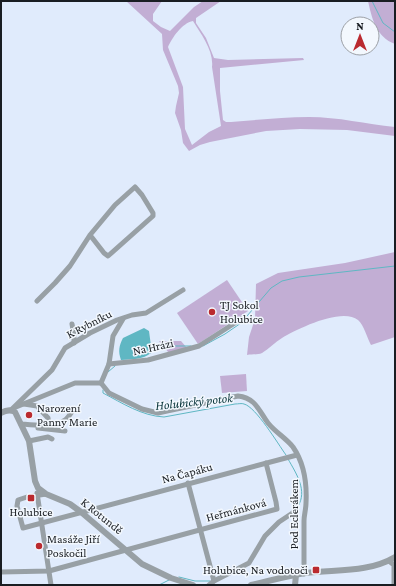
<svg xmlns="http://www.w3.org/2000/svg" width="396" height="586" font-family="'Crimson Pro',serif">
<rect width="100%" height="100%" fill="#e0ebfc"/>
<g fill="#c2aed4" fill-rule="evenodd">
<path d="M126 1H162L153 14V21L161 27 170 31 194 7 203 1H221L196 18V23L206 38 214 58 228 60 303 58 304 60 220 68V91L223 120 226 122H231C257 120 283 117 309 117 338 117 366 124 395 127V136L347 130 300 129 266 131 210 142 200 145 189 151 183 143 181 130 175 113 176 106 179 93 178 86 163 50 162 34ZM193 21C201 34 214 51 212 67L221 126 209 132 192 145 185 129 183 87 168 47C172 38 182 23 193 21Z"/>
<path d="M368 1H395V44C376 37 372 19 368 1Z"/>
<path d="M395 252V337L371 345C367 338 364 325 358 320 342 307 297 329 282 338 275 342 269 349 262 353 258 355 252 354 247 355L249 337 255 319 256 284 278 273 345 263Z"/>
<polygon points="227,280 248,311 198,344 177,313"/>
<polygon points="159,341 181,341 187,348 169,353"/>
<polygon points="246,374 247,391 222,393 220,376"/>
</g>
<path fill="#5fb7c3" d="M144 328 149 331 151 346V353C142 360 132 359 121 360 118 351 119 346 123 338Z"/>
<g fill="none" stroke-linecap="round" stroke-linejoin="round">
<g stroke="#5fb7c3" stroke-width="1">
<polyline points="372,1 383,23 395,32"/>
<polyline points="151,346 191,346"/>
<polyline points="203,346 225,334 241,323 271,288 282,281 299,277 395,266"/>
<polyline points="108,372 115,366"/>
<path d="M103 390V393C122 403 142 416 164 417L235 404C238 404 242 403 244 404 256 407 278 444 286 455"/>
<path d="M288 459C296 473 308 491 298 506"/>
<polyline points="179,577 195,581 210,581"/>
<polyline points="159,585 169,580"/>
</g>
<g stroke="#98a0a5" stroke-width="5">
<polyline points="37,301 55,283 70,266 90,235 115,205 135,187 142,195 153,213 153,216 108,256 104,253 90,235"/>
<polyline points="72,324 74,335 74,343"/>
<polyline points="109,364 148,360 199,346 241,319"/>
<path d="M101 383 109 393 142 409 158 413 167 411 238 396C256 398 259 411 268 423 275 432 286 438 293 447 304 463 307 484 306 503 306 509 304 515 304 521 304 539 304 556 304 574"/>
<polyline points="101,383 109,364 113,336 123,319"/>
<polyline points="24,404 37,406 48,418 49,425"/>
<polyline points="16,407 75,383 101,383"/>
<polyline points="11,410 52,370 65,348 90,333 117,320 132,315 146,313 183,290"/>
<path d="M21 424C33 425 55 428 65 420 68 418 71 413 73 410"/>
<polyline points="38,428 65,431"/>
<polyline points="29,441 48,437 52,439"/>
<polyline points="188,483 214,581"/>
<polyline points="37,493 51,585"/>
<polyline points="46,494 27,497 18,500 17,506 23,528 297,455"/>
<polyline points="389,561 394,565 394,585"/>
<polyline points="1,572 49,571 277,509 276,502 266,463"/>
<polyline points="209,585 214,581 249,563 265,536 279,522 294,512 296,505"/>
</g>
<g stroke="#98a0a5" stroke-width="6">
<path d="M1 413C6 410 10 409 15 412L29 441 35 481 38 488 46 494 70 504 81 512 142 564 171 578 193 585"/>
<path d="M251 585C269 581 287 576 305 573 336 569 368 573 395 557"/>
<polyline points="295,585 296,575"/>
</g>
</g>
<g fill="#ba2a2f" stroke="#f3f8fe" stroke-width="1.5">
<circle cx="212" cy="312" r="4"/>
<circle cx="29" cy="415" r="4"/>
<rect x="27" y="494" width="8" height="8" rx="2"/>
<circle cx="39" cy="546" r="4"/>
<rect x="312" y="566" width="8" height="8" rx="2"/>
</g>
<g text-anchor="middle" stroke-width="3" stroke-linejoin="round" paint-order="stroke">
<g font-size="12" fill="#191d22" stroke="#f3f8fe" text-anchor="start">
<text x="220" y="309">TJ Sokol<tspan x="220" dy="14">Holubice</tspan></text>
<text x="37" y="412">Narození<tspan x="37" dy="14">Panny Marie</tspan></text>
<text x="31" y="516" text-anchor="middle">Holubice</text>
<text x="47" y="543">Masáže Jiří<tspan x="47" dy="14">Poskočil</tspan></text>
<text x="308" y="574" text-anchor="end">Holubice, Na vodotoči</text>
</g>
<g font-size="12" fill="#191d22" stroke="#f3f8fe">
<text transform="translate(89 324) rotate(-27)" y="4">K Rybníku</text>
<text transform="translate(153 347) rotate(-12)" y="4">Na Hrázi</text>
<text transform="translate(187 473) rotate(-15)" y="4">Na Čapáku</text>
<text transform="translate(236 510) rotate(-15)" y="4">Heřmánková</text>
<text transform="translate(294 514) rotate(-90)" y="4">Pod Eclerákem</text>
<text transform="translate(102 516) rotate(39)" y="4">K Rotundě</text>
</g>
<g font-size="13" font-style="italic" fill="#073339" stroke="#f3f8fe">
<text transform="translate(194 401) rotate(-6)" y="5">Holubický potok</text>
</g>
</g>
<rect width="396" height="586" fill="none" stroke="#191d22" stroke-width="4"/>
<g transform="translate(360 36)"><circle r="19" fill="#f3f8fe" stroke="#9ca0a6"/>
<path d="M0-3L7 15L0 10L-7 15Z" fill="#ba2a2f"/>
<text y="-6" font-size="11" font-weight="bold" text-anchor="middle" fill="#191d22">N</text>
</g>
</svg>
